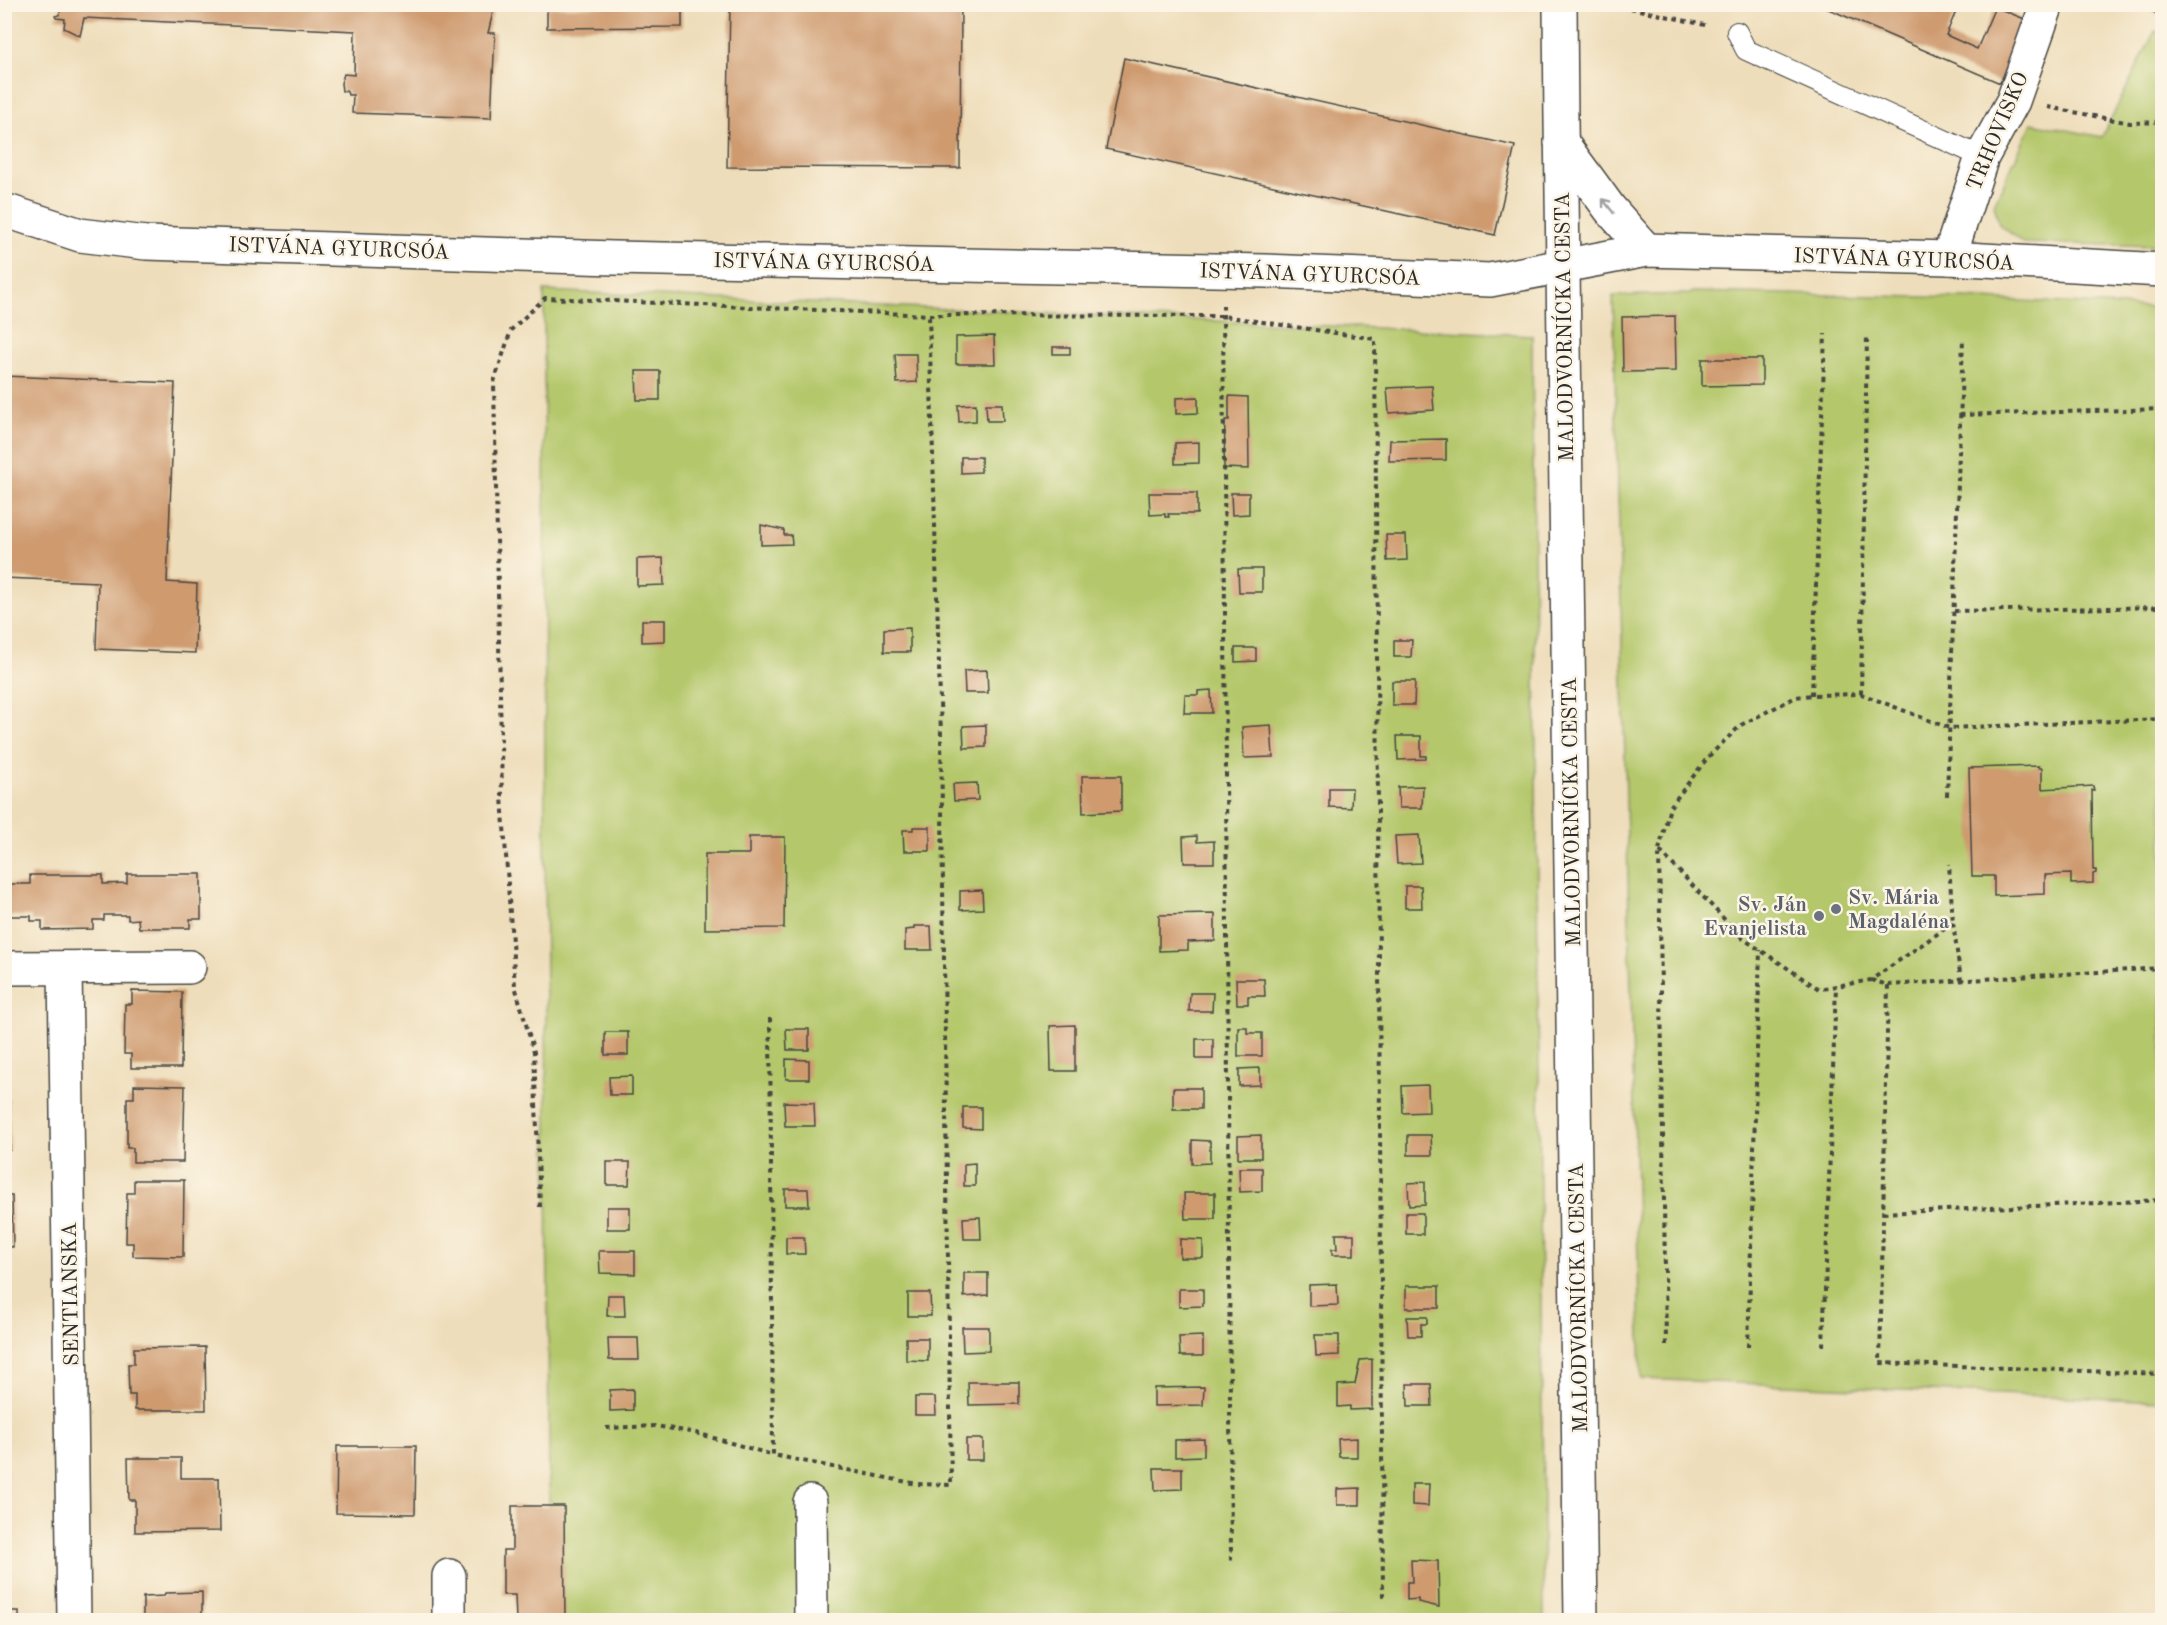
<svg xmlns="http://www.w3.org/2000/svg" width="2167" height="1625" font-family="'Old Standard TT',serif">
<rect width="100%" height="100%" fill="#fcf5e5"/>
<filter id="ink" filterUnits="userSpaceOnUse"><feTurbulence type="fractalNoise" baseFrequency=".0167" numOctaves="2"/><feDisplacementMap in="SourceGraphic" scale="12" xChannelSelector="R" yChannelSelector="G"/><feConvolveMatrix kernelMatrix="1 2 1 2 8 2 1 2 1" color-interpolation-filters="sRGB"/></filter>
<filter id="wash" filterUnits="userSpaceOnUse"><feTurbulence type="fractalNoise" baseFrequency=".008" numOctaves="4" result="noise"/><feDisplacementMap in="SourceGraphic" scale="24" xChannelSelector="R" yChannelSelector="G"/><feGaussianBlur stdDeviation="1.35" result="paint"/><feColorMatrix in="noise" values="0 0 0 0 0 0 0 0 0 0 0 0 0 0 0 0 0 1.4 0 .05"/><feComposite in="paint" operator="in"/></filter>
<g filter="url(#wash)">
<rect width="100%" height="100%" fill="#eeddba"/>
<g fill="#b4c76b" stroke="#70794b" stroke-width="1.5">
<polygon points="2155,31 2162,34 2162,246 2023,243 1999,224 1994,204 2032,123 2102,137"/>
<polygon points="544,291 1532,335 1544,1620 550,1620 545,841"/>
<polygon points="1692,292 1963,298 2162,308 2162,1401 1641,1379 1613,296 1691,294"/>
</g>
<g id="blocks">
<g fill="#ce9a6e">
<polygon points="62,4 495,4 488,33 495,33 491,118 352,113 353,95 348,95 347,91 342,91 341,83 344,74 354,75 355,31 84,18 80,36 64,28 65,19 56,18 55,16 59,15"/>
<polygon points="730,4 961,4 960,168 727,167"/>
<polygon points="1817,4 1959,4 1946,35 1977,49 1995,7 2027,20 2000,83"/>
<polygon points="2137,4 2162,4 2162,16"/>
<polygon points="682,6 682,27 547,28 547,7"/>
<polygon points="1124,58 1515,146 1495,235 1106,149"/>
<polygon points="1675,316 1676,371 1623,372 1622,317"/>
<polygon points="994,336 995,364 956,364 956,337"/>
<rect x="1053" y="347" width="17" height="7"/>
<polygon points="895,354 916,354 917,382 897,383"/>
<polygon points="1702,359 1762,359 1762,385 1702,386"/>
<polygon points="636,371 660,371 660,400 637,400"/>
<polygon points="4,376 175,383 167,582 197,584 195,653 96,649 98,582 4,578"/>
<polygon points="1432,386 1434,410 1389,413 1387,388"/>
<polygon points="1229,396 1248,397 1249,469 1224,468 1225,420 1229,420"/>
<polygon points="1198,397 1198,413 1176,414 1176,398"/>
<polygon points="976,404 976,421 959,422 958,405"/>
<polygon points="986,404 1002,404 1003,421 987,421"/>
<polygon points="1446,439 1446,460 1389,461 1390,440"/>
<polygon points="1199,442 1199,463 1175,464 1175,443"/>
<polygon points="961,457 981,457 981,472 961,473"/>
<polygon points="1149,493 1197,493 1197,514 1168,514 1169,517 1165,517 1165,514 1150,515"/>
<polygon points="1231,493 1249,493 1249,514 1232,515"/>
<polygon points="761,525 784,530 784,535 791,535 792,544 761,545"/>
<polygon points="1386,535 1406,535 1407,560 1387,561"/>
<polygon points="663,558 664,585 637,586 637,559"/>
<polygon points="1238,569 1262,569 1262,592 1239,592"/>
<polygon points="642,620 665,620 665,641 642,642"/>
<polygon points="910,628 910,652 884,652 884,629"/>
<polygon points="1394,640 1412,640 1411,657 1394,657"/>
<polygon points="1235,648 1256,648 1256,661 1235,662"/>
<polygon points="987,670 988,693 965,693 964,671"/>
<polygon points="1392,681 1415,681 1414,705 1392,705"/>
<polygon points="1211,690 1212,713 1184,713 1185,695 1198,695 1198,691"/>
<polygon points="986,725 986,747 964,748 963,726"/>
<polygon points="1271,725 1273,757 1244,758 1242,727"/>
<polygon points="1397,736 1421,736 1421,756 1426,756 1426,759 1398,760"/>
<polygon points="2039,766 2039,768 2042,768 2042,789 2093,786 2094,790 2092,790 2093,870 2096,870 2096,873 2093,874 2093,883 2071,884 2071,874 2045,875 2045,894 1994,896 1994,876 1972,876 1969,768"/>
<polygon points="1082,776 1121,776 1121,811 1083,813"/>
<polygon points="977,783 978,800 954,801 953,784"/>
<polygon points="1423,786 1422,808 1399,808 1398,787"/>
<polygon points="1329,788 1352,788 1351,808 1329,807"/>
<polygon points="913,827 930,827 930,851 904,851 903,830 913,830"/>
<polygon points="1419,835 1421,863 1397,864 1395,836"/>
<polygon points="1197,836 1197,842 1214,841 1214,863 1184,863 1183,837"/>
<polygon points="749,837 785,837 784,928 705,929 705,854 749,854"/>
<polygon points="127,874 201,874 201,919 190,919 190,928 139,928 138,919 128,920 128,915 104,915 104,920 93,920 93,929 42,930 42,921 31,921 31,916 7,916 7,921 4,921 4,884 30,884 30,875 103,875 103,884 127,883"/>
<polygon points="1405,886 1421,886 1422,908 1405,908"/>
<polygon points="982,890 983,909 960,910 960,891"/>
<polygon points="1215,914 1215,941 1188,942 1188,950 1159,951 1159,915"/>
<polygon points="914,926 931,926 932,950 905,950 905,930 914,929"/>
<polygon points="1236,979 1264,979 1265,996 1248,996 1248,1004 1237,1004"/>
<polygon points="132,991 182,992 181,1068 131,1068 131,1054 124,1054 125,1004 132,1004"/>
<polygon points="1190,993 1213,993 1212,1011 1189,1011"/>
<rect x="4" y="1005" width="5" height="50"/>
<polygon points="1075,1025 1075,1071 1051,1071 1050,1026"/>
<polygon points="1238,1027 1247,1027 1247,1033 1262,1033 1262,1056 1238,1056"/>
<polygon points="786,1029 809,1029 809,1050 787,1050"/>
<rect x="605" y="1032" width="23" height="23"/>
<rect x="1196" y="1039" width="17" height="20"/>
<polygon points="786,1059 809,1060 809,1079 786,1079"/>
<polygon points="1260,1068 1260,1085 1239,1086 1239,1069"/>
<polygon points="632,1076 632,1095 610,1095 609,1077"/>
<polygon points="134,1085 185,1086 183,1162 133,1162 133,1148 127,1148 127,1098 134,1098"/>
<polygon points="1428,1085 1429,1112 1403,1113 1402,1086"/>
<rect x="1173" y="1088" width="28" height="21"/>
<polygon points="4,1100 9,1100 10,1150 4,1150"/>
<polygon points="784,1102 814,1103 815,1126 785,1126"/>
<polygon points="963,1107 981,1107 981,1129 963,1128"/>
<polygon points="1261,1135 1261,1158 1238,1158 1238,1136"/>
<polygon points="1408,1135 1431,1135 1432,1155 1408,1155"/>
<polygon points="1192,1140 1210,1141 1210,1163 1192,1164"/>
<polygon points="607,1162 630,1162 629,1185 607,1185"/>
<polygon points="975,1163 975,1186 964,1186 964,1164"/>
<polygon points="1239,1168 1262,1168 1262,1191 1240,1192"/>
<polygon points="134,1180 184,1180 183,1257 133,1256 133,1243 126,1243 127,1193 134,1193"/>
<polygon points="1425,1182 1425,1205 1409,1206 1408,1183"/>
<polygon points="785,1189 808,1189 809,1206 785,1206"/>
<polygon points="1184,1193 1215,1193 1215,1219 1185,1219"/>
<polygon points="4,1196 12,1196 13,1247 7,1247 7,1257 4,1257"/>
<rect x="607" y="1207" width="23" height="22"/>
<rect x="1406" y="1213" width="17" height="21"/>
<polygon points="980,1217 981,1239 964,1239 963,1218"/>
<polygon points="1336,1234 1354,1234 1354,1255 1332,1255 1332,1249 1337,1249"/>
<polygon points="786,1237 804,1237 805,1254 786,1254"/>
<polygon points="1180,1239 1203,1240 1203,1258 1180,1258"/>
<polygon points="599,1251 635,1251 635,1274 600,1273"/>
<polygon points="964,1273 988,1273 988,1295 964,1297"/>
<polygon points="1337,1284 1338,1305 1309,1306 1309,1285"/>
<rect x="1406" y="1286" width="33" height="22"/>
<polygon points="1179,1289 1203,1289 1203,1306 1179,1307"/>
<polygon points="908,1293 930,1293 931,1316 908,1316"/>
<polygon points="608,1295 624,1295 625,1316 607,1316"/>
<polygon points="1407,1317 1427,1317 1427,1324 1421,1324 1421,1336 1408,1336"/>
<polygon points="962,1327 989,1327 989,1351 963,1352"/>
<polygon points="1315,1335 1339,1335 1339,1355 1316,1356"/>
<polygon points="1203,1336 1203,1356 1180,1356 1179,1337"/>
<polygon points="608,1338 638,1338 639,1360 609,1360"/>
<polygon points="906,1338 928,1338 928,1361 906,1360"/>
<polygon points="205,1347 206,1410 135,1410 135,1395 129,1395 128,1364 134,1364 134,1348"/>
<polygon points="1372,1359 1372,1409 1350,1410 1350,1406 1338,1407 1338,1385 1355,1384 1360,1360"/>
<polygon points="968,1382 1019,1382 1019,1404 969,1405"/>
<polygon points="1407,1384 1431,1384 1432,1406 1408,1406"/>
<polygon points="1204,1387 1203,1405 1154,1406 1154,1388"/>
<polygon points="633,1389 633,1410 610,1411 610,1390"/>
<polygon points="915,1397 935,1397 936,1415 915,1415"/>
<polygon points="1357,1438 1357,1457 1339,1457 1338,1439"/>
<rect x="966" y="1439" width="17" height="21"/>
<polygon points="1204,1439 1204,1456 1175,1457 1175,1440"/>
<polygon points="337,1446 416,1446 415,1514 336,1513"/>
<polygon points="128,1458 181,1458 181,1478 219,1478 220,1531 135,1532 135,1500 129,1500"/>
<rect x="4" y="1465" width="3" height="71"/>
<polygon points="1154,1468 1182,1468 1182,1489 1155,1490"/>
<polygon points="1412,1484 1429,1484 1428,1506 1412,1505"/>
<polygon points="1360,1488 1360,1505 1337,1505 1337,1489"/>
<polygon points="512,1506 564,1506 565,1618 516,1619 515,1595 503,1595 503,1550 512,1550"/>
<polygon points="1411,1560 1438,1561 1439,1607 1418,1602 1418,1599 1407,1600 1407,1582 1412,1582"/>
<polygon points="202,1592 202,1620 143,1620 143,1597 164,1596 165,1593"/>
<rect x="4" y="1611" width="15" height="9"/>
</g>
</g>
</g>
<g filter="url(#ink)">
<use href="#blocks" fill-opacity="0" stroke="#484640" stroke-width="1.5"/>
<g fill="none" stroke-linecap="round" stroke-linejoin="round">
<defs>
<polyline id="service" points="1737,32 1746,50 1982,157"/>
<g id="minor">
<polyline points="1561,142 1610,209 1646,250"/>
<polyline points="4,210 80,235 146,243 614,258 1265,271 1490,280 1646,250 1949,258 2162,270"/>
<polyline points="1949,258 1982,157 2013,101 2047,4"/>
<polyline points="4,968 189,967"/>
<polyline points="65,968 74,1620"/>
<polyline points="810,1502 811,1620"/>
<polyline points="449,1576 449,1620"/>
</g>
<path id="tertiary" d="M1560 4C1564 543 1576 1082 1581 1620"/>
</defs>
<use href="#service" stroke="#484640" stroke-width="22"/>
<use href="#minor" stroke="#484640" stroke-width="36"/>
<use href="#tertiary" stroke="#484640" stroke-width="36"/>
<g stroke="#484640" stroke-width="4" stroke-dasharray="4.5 4.5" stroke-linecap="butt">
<polyline points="1613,4 1709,26"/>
<polyline points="2048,107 2130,123 2162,122"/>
<polyline points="1223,305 1231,1562"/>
<polyline points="1960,415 2162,409"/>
<polyline points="1954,611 2162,607"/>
<polyline points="1861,694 1867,334"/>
<polyline points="1812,695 1825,334"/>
<polyline points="1947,796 1963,339"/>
<polyline points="1660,851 1742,938 1819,989 1871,980 1953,923 1949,864"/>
<polyline points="1953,923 1961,980"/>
<polyline points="1871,980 1888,985 1880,1363 2162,1374"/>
<polyline points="1888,985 2162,968"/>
<polyline points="770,1018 773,1455 917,1484 951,1485 941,736 929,315"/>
<polyline points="540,1207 534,1052 515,986 502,797 494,382 511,330 545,298 929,315 1223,316 1375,339 1383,1599"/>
<polyline points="1883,1213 2162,1200"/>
<polyline points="1666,1345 1659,850 1670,807 1708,757 1741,725 1796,697 1812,695 1861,694 1949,728 2162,719"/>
<polyline points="1823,1346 1836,986"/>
<polyline points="1748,1347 1760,950"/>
<polyline points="606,1428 656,1426 696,1433 773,1455"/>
</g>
<use href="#service" stroke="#fff" stroke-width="20"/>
<use href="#minor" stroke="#fff" stroke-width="33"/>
<use href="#tertiary" stroke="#fff" stroke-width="33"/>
</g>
<defs><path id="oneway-shaft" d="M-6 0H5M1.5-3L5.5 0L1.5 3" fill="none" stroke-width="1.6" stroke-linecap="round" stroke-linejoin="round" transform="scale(1.5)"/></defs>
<use stroke="#a0a0a0" href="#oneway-shaft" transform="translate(1608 206) rotate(-128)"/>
</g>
<g fill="#6b7280" stroke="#fcf5e5" stroke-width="2">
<circle cx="1836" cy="909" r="6"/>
<circle cx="1819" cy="916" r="6"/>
</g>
<g text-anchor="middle" stroke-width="5" stroke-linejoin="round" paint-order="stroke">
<g font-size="21" fill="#2b2b2b" stroke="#fcf5e5">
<text transform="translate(1997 131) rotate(-67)" y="7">TRHOVISKO</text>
<text transform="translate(339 248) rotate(2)" y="7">ISTVÁNA GYURCSÓA</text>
<text transform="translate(1904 259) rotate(2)" y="7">ISTVÁNA GYURCSÓA</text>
<text transform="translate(824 262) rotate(1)" y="7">ISTVÁNA GYURCSÓA</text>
<text transform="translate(1310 274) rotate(2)" y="7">ISTVÁNA GYURCSÓA</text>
<text transform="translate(1564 327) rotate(-91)" y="7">MALODVORNÍCKA CESTA</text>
<text transform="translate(1571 812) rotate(-91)" y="7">MALODVORNÍCKA CESTA</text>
<text transform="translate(70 1294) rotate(-91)" y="7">SENTIANSKA</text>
<text transform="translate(1578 1298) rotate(-91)" y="7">MALODVORNÍCKA CESTA</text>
</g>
<g font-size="21" font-weight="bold" fill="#5b616d" stroke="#fcf5e5" text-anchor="start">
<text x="1848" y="904">Sv. Mária<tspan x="1848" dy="24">Magdaléna</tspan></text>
<text x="1807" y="911" text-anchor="end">Sv. Ján<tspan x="1807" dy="24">Evanjelista</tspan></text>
</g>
</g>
<rect width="2167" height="1625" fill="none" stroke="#fcf5e5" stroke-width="24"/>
</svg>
